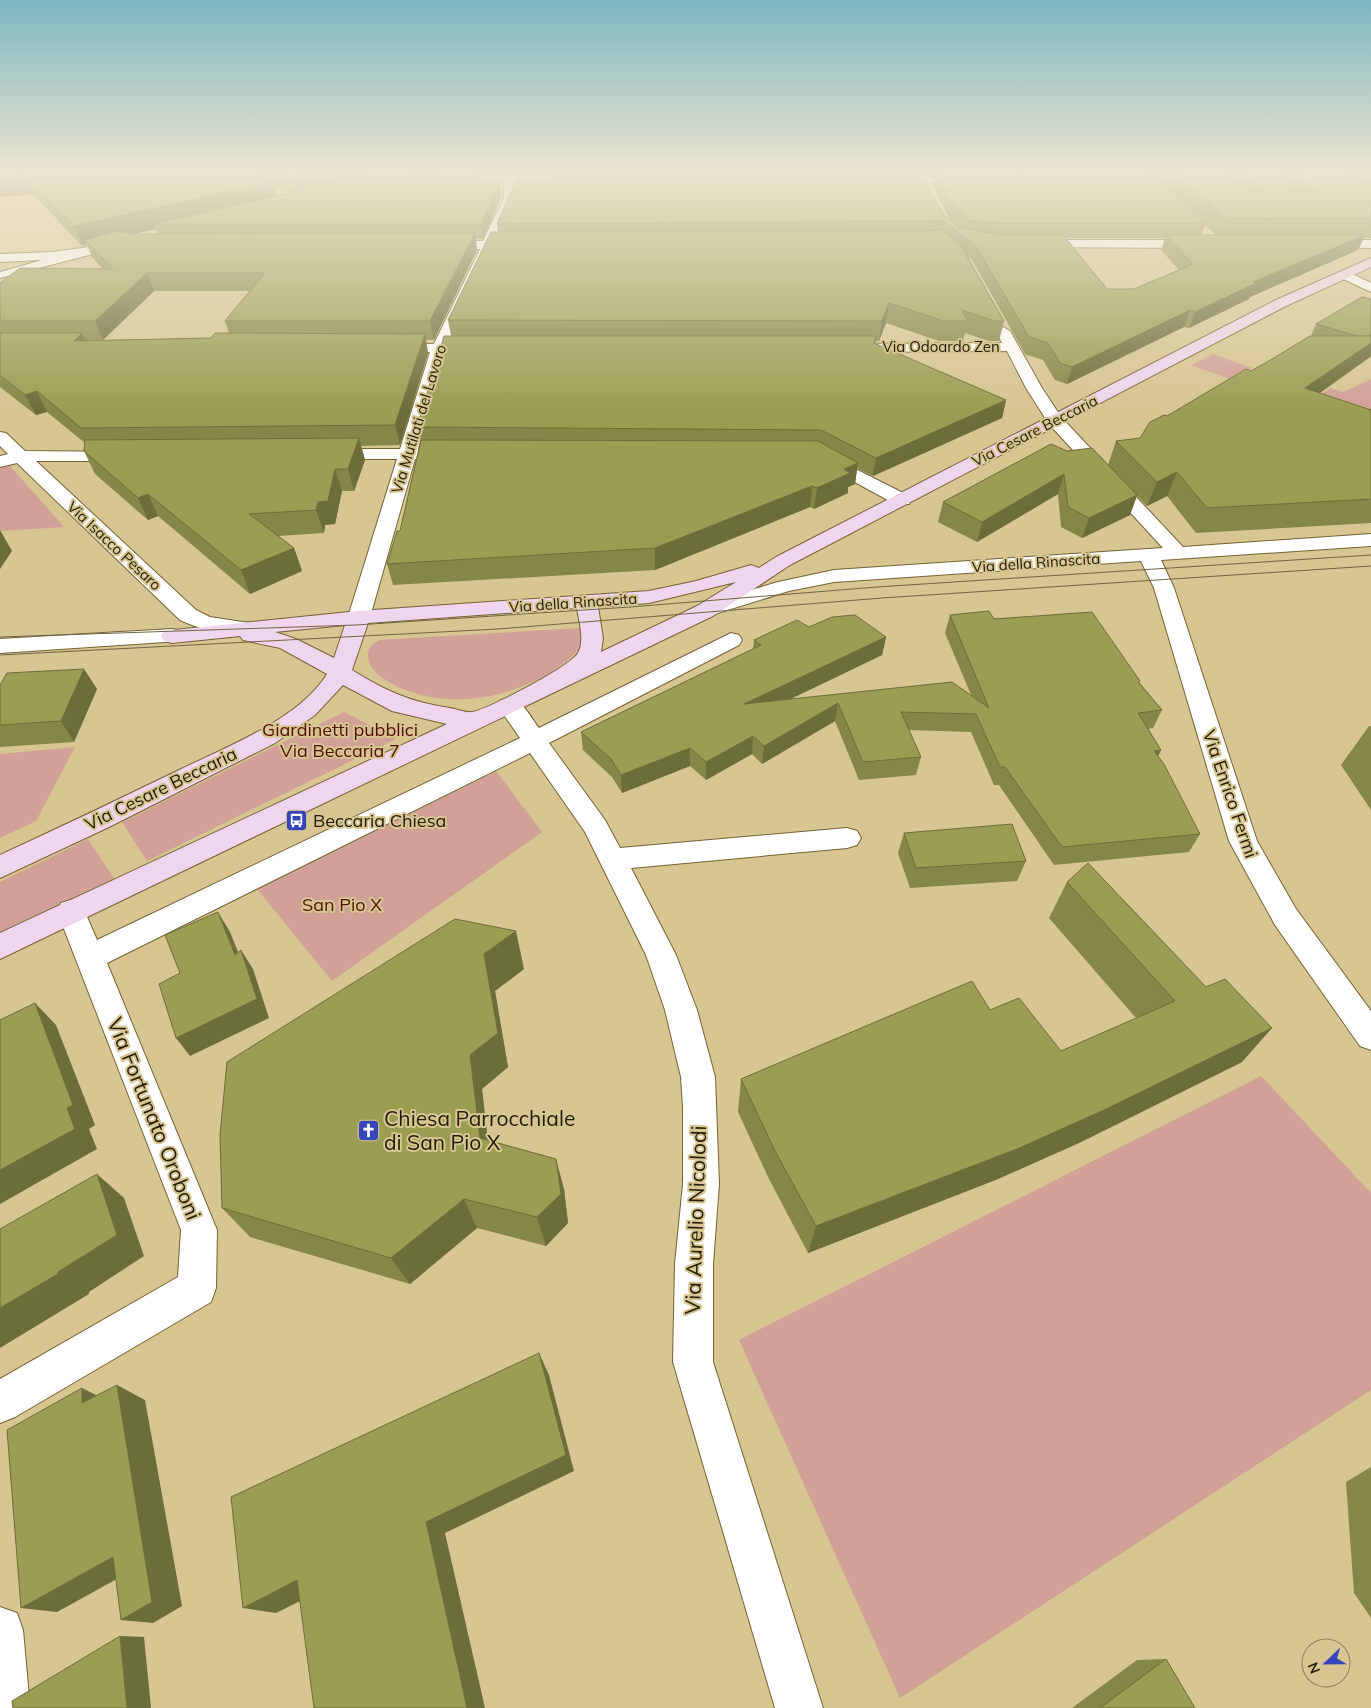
<svg xmlns="http://www.w3.org/2000/svg" width="1371" height="1708" font-family="Mulish,sans-serif">
<rect width="100%" height="100%" fill="#d7c592"/>
<g fill="#d1a097">
<polygon points="1213,354 1252,368 1230,379 1191,365"/>
<polygon points="1371,379 1371,419 1315,398 1330,388 1343,392"/>
<polygon points="10,466 64,527 0,531 0,467"/>
<path d="M579 628 583 633 581 648C543 687 479 708 426 696 407 692 366 678 368 653 369 646 374 643 380 640Z"/>
<polygon points="344,712 396,739 147,861 122,822"/>
<polygon points="75,747 36,821 0,838 0,754"/>
<polygon points="496,771 542,832 332,981 253,884"/>
<polygon points="88,839 115,880 0,939 0,882"/>
<polygon points="1261,1076 1371,1193 1371,1390 900,1698 739,1340"/>
</g>
<g fill="none" stroke-linecap="round" stroke-linejoin="round">
<defs>
<g id="street">
<polygon points="411,171 428,171 374,186 369,183"/>
<polygon points="510,171 520,171 514,183 516,198 496,241 522,241 528,245 522,249 492,249 448,344 478,344 485,348 478,352 445,352 418,449 460,450 463,454 460,458 454,459 415,459 370,617 367,622 359,623 351,622 348,617 397,459 327,459 321,458 318,454 321,450 327,449 400,449 430,352 391,352 384,348 391,344 434,344 480,249 438,249 432,245 438,241 483,241 504,198 504,183"/>
<polygon points="924,178 970,178 975,181 970,184 920,183 920,179"/>
<polygon points="1033,240 1200,240 1206,244 1200,248 1029,247 1027,244 1029,241"/>
<polygon points="1325,240 1371,240 1371,248 1321,247 1319,244"/>
<polygon points="89,247 93,248 95,251 93,254 0,278 0,272 42,260 0,262 0,254 52,252"/>
<polygon points="1344,270 1371,283 1371,292 1339,277 1338,274"/>
<polygon points="1003,327 1010,331 1042,388 1061,417 1183,547 1371,534 1371,546 1161,560 1174,588 1257,841 1296,909 1371,1011 1371,1050 1360,1046 1275,925 1229,841 1154,588 1141,561 834,582 789,591 705,617 697,616 694,611 697,606 778,582 834,570 1163,548 1049,424 1026,388 1007,351 846,352 839,348 846,344 1002,343 996,331"/>
<path d="M0 432 6 433 25 451 130 452 133 456 130 460 124 461H36L196 610 210 617 249 623 252 628 249 633C227 638 200 629 180 620L17 463 0 467V456L8 454 0 446Z"/>
<polygon points="824,453 909,496 911,500 909,504 895,504 818,462 815,458 818,454"/>
<polygon points="172,629 180,631 183,636 180,641 0,653 0,639"/>
<path d="M731 633 739 635 742 640 739 645 549 743 605 820 620 848 847 828 857 831 861 838 857 845 847 848 631 868 676 955 697 1010 715 1077 719 1184 713 1264V1362L823 1708H775L673 1362 675 1264 683 1184V1107L681 1077 665 1010 646 955 585 832 530 753 107 963 217 1230 216 1288 211 1302 15 1417 0 1423V1379L178 1277 181 1230 57 911 61 903 71 900 81 903 97 940 520 738 497 705 501 700C521 694 528 714 539 728Z"/>
<polygon points="0,1607 17,1613 23,1630 30,1708 0,1708"/>
</g>
<path id="secondary" d="M1371 258V267L1286 306 790 565 713 616 0 959V933L447 724 392 711 343 685 315 715 275 743 109 827 0 878V855C59 828 117 800 175 772 223 748 298 721 327 674L280 648 243 640 240 636 172 643 164 641 161 636 164 631 359 611 649 591 696 581 751 565 759 568 776 557 1276 300ZM736 582 697 606 601 652 603 638 598 607 649 603ZM577 608C579 622 585 640 578 653 571 666 487 710 472 712 466 713 456 709 450 708 410 702 386 691 352 670L368 623ZM345 625 334 658 296 639 275 632Z"/>
</defs>
<use href="#street" stroke="#746333" stroke-width="2"/>
<use href="#secondary" stroke="#746333" stroke-width="2"/>
<use href="#street" fill="#fff" fill-rule="evenodd"/>
<use href="#secondary" fill="#f0d5ee" fill-rule="evenodd"/>
<g stroke="#716644" stroke-width="1">
<polyline points="0,637 356,625 630,607 877,587 1371,555"/>
<polyline points="0,655 498,629 882,598 1371,566"/>
</g>
</g>
<g fill="#858747" fill-rule="evenodd">
<path d="M0 171H379V172L410 174H441L485 171 480 182 502 195 483 239H475L477 250 434 340H426L428 353 400 445 361 446 365 460 354 491H342L335 524 325 525 324 533 278 536 294 548 302 571 250 594 158 516 148 520 95 474 84 451 85 443 47 412 36 415 0 387V283L103 269 92 257 87 245 82 246 33 194 0 197ZM274 187 289 193 277 196ZM156 229 158 234H134ZM154 291H250L225 321 229 333 211 338 103 340Z"/>
<path d="M552 171H920L919 181 944 215 950 220 933 186 935 176H928L925 171H1371V238H1364L1358 250 1250 297 1249 299 1189 328 1184 327 1067 384 1055 380 1043 360 1025 354 972 260 968 257 1004 321 999 341H989L965 333 963 341H939L886 323 879 341H876L875 344 1006 400 1002 418 873 476 857 468 855 484 848 487V493L814 509 810 507 655 570 393 585 387 564 400 531 420 442 417 427 451 336 448 320 498 232 497 224 553 181ZM1205 225 1216 235H1201ZM1066 238H1165L1161 250 1179 270 1134 289H1107Z"/>
<polygon points="1371,299 1371,356 1370,357 1320,393 1371,410 1371,523 1196,533 1167,496 1147,506 1137,496 1130,515 1082,538 1061,527 1058,494 977,542 938,522 943,502 1067,451 1108,465 1116,441 1140,438 1167,416 1267,362 1311,336 1316,324"/>
<polygon points="950,615 994,619 1140,683 1162,710 1153,728 1148,729 1161,750 1158,756 1200,834 1189,852 1054,865 999,785 994,785 971,732 909,730 921,757 916,775 859,780 835,721 762,764 752,754 706,780 690,766 622,793 612,777 583,750 581,732 753,649 754,640 809,627 886,637 882,655 790,699 971,695 945,633"/>
<polygon points="0,685 97,689 74,742 0,747"/>
<polygon points="1369,726 1371,726 1371,810 1341,765"/>
<polygon points="904,833 1026,861 1017,881 910,888 898,853"/>
<polygon points="1067,882 1242,1062 1081,1142 998,1179 808,1253 769,1179 738,1112 741,1079 990,1010 1061,1051 1136,1018 1049,918"/>
<polygon points="524,969 495,991 508,1067 482,1089 488,1141 564,1189 568,1223 546,1246 477,1228 410,1284 250,1237 222,1208 220,1135"/>
<polygon points="1371,1467 1371,1618 1354,1593 1346,1482"/>
<polygon points="1166,1659 1195,1708 1072,1708 1137,1660"/>
</g>
<g fill="#6c6e3a">
<polygon points="323,171 379,171 380,176 296,196 291,178"/>
<polygon points="477,171 485,171 473,195 471,182"/>
<polygon points="25,176 33,194 0,197 0,178"/>
<polygon points="273,182 278,200 154,224 156,229 90,244 85,240 87,245 82,246 74,226"/>
<polygon points="500,182 502,195 483,239 481,224"/>
<polygon points="475,233 477,250 434,340 430,321"/>
<polygon points="1365,235 1358,250 1250,297 1249,299 1189,328 1195,312 1253,282"/>
<polygon points="147,273 154,291 103,340 95,321"/>
<polygon points="889,303 886,323 879,341 882,321"/>
<polygon points="1190,310 1184,327 1067,384 1072,367"/>
<polygon points="82,333 91,352 74,341"/>
<polygon points="425,334 428,353 400,445 395,425"/>
<polygon points="1371,334 1371,356 1370,357 1294,411 1305,388 1363,338"/>
<polygon points="37,391 47,412 36,415 25,395"/>
<polygon points="1006,400 1002,418 873,476 876,458"/>
<polygon points="359,438 365,460 354,491 348,469"/>
<polygon points="858,463 855,484 848,487 848,493 814,509 817,488 844,469"/>
<polygon points="335,469 342,491 335,524 325,525 324,533 316,510 318,502"/>
<polygon points="1177,472 1167,496 1147,506 1157,482"/>
<polygon points="1064,474 1058,494 977,542 982,522"/>
<polygon points="812,486 810,507 655,570 655,548"/>
<polygon points="148,494 158,516 148,520 138,498"/>
<polygon points="1137,495 1130,515 1082,538 1089,518"/>
<polygon points="0,530 12,551 0,569"/>
<polygon points="294,548 302,571 250,594 241,570"/>
<polygon points="886,637 882,655 743,722 744,704"/>
<polygon points="84,669 97,689 74,742 61,721"/>
<polygon points="838,703 835,721 762,764 764,746"/>
<polygon points="753,736 752,754 706,780 706,762"/>
<polygon points="690,748 690,766 622,793 621,775"/>
<polygon points="1161,750 1152,768 1154,751"/>
<polygon points="218,912 230,932 247,974 235,955"/>
<polygon points="516,931 524,969 495,991 508,1067 482,1089 491,1170 480,1138 470,1055 484,954"/>
<polygon points="241,950 253,969 269,1018 190,1056 176,1038"/>
<polygon points="35,1003 56,1025 95,1125 89,1129 97,1149 0,1204 0,1170"/>
<polygon points="1272,1028 1242,1062 1081,1142 998,1179 808,1253 816,1226"/>
<polygon points="556,1159 564,1189 568,1223 546,1246 537,1217"/>
<polygon points="97,1174 124,1198 144,1256 89,1292 89,1294 0,1348 0,1308 58,1272"/>
<polygon points="464,1199 477,1228 410,1284 391,1258"/>
<polygon points="539,1353 549,1375 574,1471 445,1533 485,1708 467,1708 426,1522"/>
<polygon points="117,1385 145,1400 182,1606 153,1623 121,1620"/>
<polygon points="82,1388 112,1403 82,1403"/>
<polygon points="113,1557 144,1564 57,1612 21,1608"/>
<polygon points="297,1580 326,1588 276,1613 243,1608"/>
<polygon points="120,1636 144,1637 151,1708 127,1708"/>
</g>
<g fill="#9b9d53" stroke="#6c6e3a">
<polygon points="0,171 248,171 273,182 74,226 25,176 0,178"/>
<polygon points="274,171 323,171 291,178"/>
<polygon points="385,171 400,171 410,174 441,174 443,171 477,171 471,182 500,182 481,224 154,224"/>
<polygon points="1067,171 1147,171 1206,223 1000,223 970,221 955,209 935,172"/>
<polygon points="1171,171 1219,171 1247,193 1311,193 1319,189 1293,171 1344,171 1371,187 1371,218 1227,218"/>
<polygon points="1237,171 1276,171 1293,184 1255,185"/>
<polygon points="1361,171 1371,171 1371,177"/>
<polygon points="522,181 925,181 944,215 959,227 1000,235 1063,235 1107,289 1134,289 1193,264 1166,235 1365,235 1253,282 1256,283 1195,312 1190,310 1072,367 1060,363 1048,343 1029,337 975,245 943,221 497,224 515,183"/>
<polygon points="943,230 961,246 1004,321 994,321 962,310 968,321 943,321 889,303 882,321 448,320 491,232 891,232"/>
<polygon points="118,231 133,234 475,233 430,321 225,321 265,273 147,273 95,321 0,321 0,283 20,268 113,269 85,240"/>
<polygon points="1362,297 1371,299 1371,334 1368,336 1357,336 1316,324"/>
<polygon points="0,333 82,333 74,341 211,338 215,333 425,334 395,425 81,428 37,391 25,395 0,375"/>
<polygon points="444,336 876,336 874,343 1006,400 876,458 821,430 417,427"/>
<polygon points="1310,336 1371,336 1371,343 1305,388 1371,410 1371,499 1207,508 1177,472 1157,482 1116,441 1140,438 1150,422 1164,415 1167,416 1246,369 1251,371 1267,362"/>
<polygon points="359,438 348,469 335,469 328,501 318,502 316,510 249,514 294,548 241,570 148,494 138,498 84,451 85,440"/>
<polygon points="421,440 818,441 858,463 844,469 850,473 817,488 812,486 655,548 387,564 397,531 400,531"/>
<polygon points="1051,444 1067,451 1092,448 1137,495 1089,518 1068,507 1064,474 982,522 943,502"/>
<polygon points="989,611 994,619 1092,612 1140,681 1138,682 1162,710 1138,713 1161,750 1154,751 1164,764 1200,834 1062,847 1005,767 1000,767 976,714 901,712 921,757 863,762 838,703 764,746 753,736 706,762 690,748 621,775 611,759 581,732 761,645 754,640 797,620 809,627 832,617 855,615 886,637 744,704 952,682 989,708 950,615"/>
<polygon points="84,669 61,721 0,725 0,685 7,673"/>
<polygon points="1012,824 1026,861 916,868 904,833"/>
<polygon points="1088,863 1206,987 1225,979 1272,1028 1104,1110 1017,1149 816,1226 774,1149 741,1079 972,981 990,1010 1019,998 1061,1051 1175,1001 1067,882"/>
<polygon points="218,912 235,955 241,950 257,999 176,1038 159,984 180,973 165,935"/>
<polygon points="455,919 516,931 484,954 498,1033 470,1055 480,1138 556,1159 561,1194 537,1217 464,1199 391,1258 222,1208 220,1135 227,1062"/>
<polygon points="35,1003 73,1105 67,1108 75,1129 0,1170 0,1020"/>
<polygon points="97,1174 117,1235 58,1272 58,1274 0,1308 0,1229"/>
<polygon points="539,1353 566,1455 426,1522 467,1708 314,1708 297,1580 243,1608 231,1497"/>
<polygon points="117,1385 152,1602 121,1620 113,1557 21,1608 7,1430 82,1388 82,1403"/>
<polygon points="120,1636 127,1708 13,1708 12,1701"/>
<polygon points="1166,1659 1195,1708 1100,1708"/>
</g>
<linearGradient id="sky" x2="0" y2="1"><stop stop-color="#7cb7c2"/><stop offset="0.42" stop-color="#ede5ce"/><stop offset="1" stop-color="#ede5ce" stop-opacity="0"/></linearGradient>
<rect width="1371" height="410" fill="url(#sky)"/>
<defs>
<symbol id="bus-square" viewBox="-11 -11 22 22"><rect x="-9" y="-9" width="18" height="18" rx="4" fill="#3446b8" stroke="#d7c592"/><path d="M-5-6H5V4H4V6H2V4H-2V6H-4V4H-5ZM-3.5-4V0h7V-4ZM-3.5 1.2v1.5H-2V1.2ZM2 1.2v1.5H3.5V1.2Z" fill="#fff"/></symbol>
<symbol id="church-square" viewBox="-11 -11 22 22"><rect x="-9" y="-9" width="18" height="18" rx="4" fill="#3446b8" stroke="#d7c592"/><path d="M-1.2-6h2.4v3.5h3.3v2.4h-3.3V6h-2.4V-.1h-3.3v-2.4h3.3Z" fill="#fff"/></symbol>
</defs>
<g fill-rule="evenodd">
<use href="#bus-square" x="284" y="808" width="25" height="25"/>
<use href="#church-square" x="356" y="1118" width="25" height="25"/>
</g>
<g text-anchor="middle" stroke-width="4" stroke-linejoin="round" paint-order="stroke">
<g font-size="15" fill="#231c07" stroke="#d7c592">
<text x="941" y="352">Via Odoardo Zen</text>
<text transform="translate(419 419) rotate(-73)" y="5">Via Mutilati del Lavoro</text>
<text transform="translate(1035 431) rotate(-27)" y="5">Via Cesare Beccaria</text>
<text transform="translate(114 546) rotate(43)" y="5">Via Isacco Pesaro</text>
<text transform="translate(1036 563) rotate(-4)" y="5">Via della Rinascita</text>
<text transform="translate(573 603) rotate(-4)" y="5">Via della Rinascita</text>
</g>
<g font-size="18" fill="#530e06" stroke="#d7c592">
<text x="340" y="736">Giardinetti pubblici<tspan x="340" dy="21">Via Beccaria 7</tspan></text>
<text x="342" y="911">San Pio X</text>
</g>
<g font-size="18" fill="#231c07" stroke="#d7c592">
<text transform="translate(161 789) rotate(-26)" y="6">Via Cesare Beccaria</text>
<text transform="translate(1230 794) rotate(71)" y="6">Via Enrico Fermi</text>
</g>
<g font-size="18" fill="#231c07" stroke="#d7c592" text-anchor="start">
<text x="313" y="827">Beccaria Chiesa</text>
</g>
<g font-size="21" fill="#231c07" stroke="#d7c592">
<text transform="translate(154 1119) rotate(68)" y="7">Via Fortunato Oroboni</text>
<text transform="translate(696 1220) rotate(-88)" y="7">Via Aurelio Nicolodi</text>
</g>
<g font-size="21" fill="#231c07" stroke="#d7c592" text-anchor="start">
<text x="384" y="1126">Chiesa Parrocchiale<tspan x="384" dy="24">di San Pio X</tspan></text>
</g>
</g>
<g transform="translate(1326 1663) rotate(248)"><circle r="24" fill="#d7c592" stroke="#8f815a"/>
<path d="M0-4L9 19L0 12L-9 19Z" fill="#3446b8"/>
<text y="-8" font-size="14" font-weight="bold" text-anchor="middle" fill="#231c07">N</text>
</g>
</svg>
